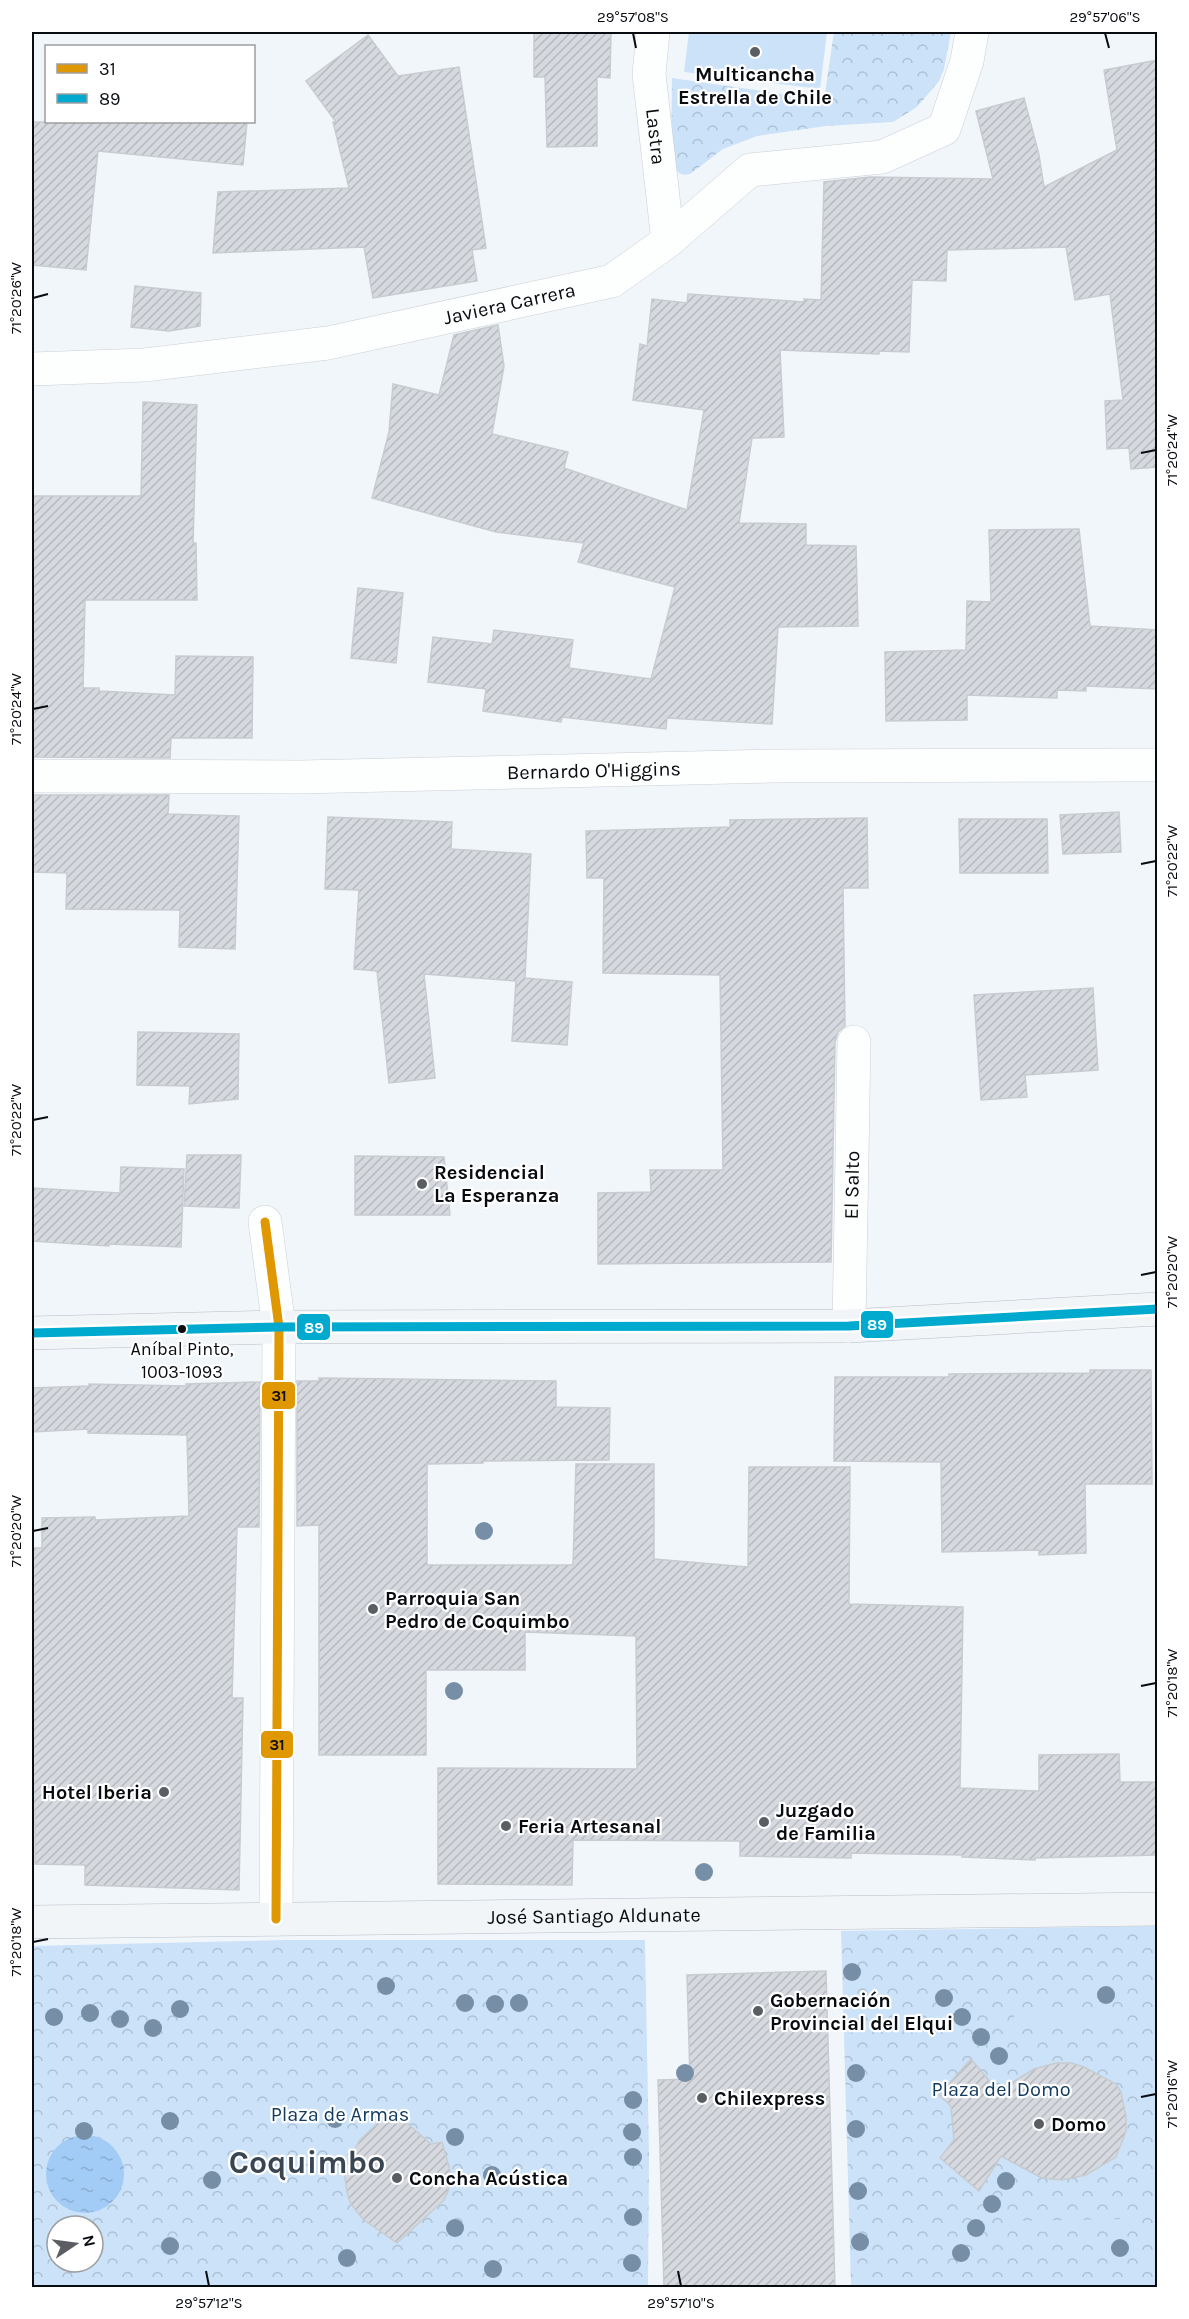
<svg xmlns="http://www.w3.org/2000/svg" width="1189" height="2319" font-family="Karla,sans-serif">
<defs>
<pattern id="park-crowns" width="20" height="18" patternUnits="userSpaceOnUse" patternTransform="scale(1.5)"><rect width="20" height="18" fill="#cbe2f9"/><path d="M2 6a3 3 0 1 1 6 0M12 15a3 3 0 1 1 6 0" fill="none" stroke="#adc1d4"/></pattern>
<pattern id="water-ripples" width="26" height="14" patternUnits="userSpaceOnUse" patternTransform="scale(1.5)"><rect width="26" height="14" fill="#a2cbf5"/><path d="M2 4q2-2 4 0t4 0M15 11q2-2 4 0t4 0" fill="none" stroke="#8aadd1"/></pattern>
<pattern id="building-hatch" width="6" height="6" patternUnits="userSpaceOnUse" patternTransform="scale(1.5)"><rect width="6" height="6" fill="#d6dae0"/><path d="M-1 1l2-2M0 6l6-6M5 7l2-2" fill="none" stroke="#b6babf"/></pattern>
</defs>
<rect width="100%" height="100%" fill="#f1f6fb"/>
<g fill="url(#park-crowns)" fill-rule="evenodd">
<path d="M834 32H951L944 69 939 81 917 107 893 122 826 126 757 136 723 149 690 174C679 177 675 170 671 161L672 78 824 100Z"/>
<polygon points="1157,1926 1157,2287 851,2287 841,1931"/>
<path d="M286 1940H645L649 2156 648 2287H32V1946ZM57 2226H93V2262H57Z"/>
</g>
<g fill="#cbe2f9">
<polygon points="689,32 827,32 820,89 684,72"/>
<polygon points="1123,2013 1123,2024 1015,2026 1014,2015"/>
<polygon points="1128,2219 1128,2230 1020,2232 1019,2221"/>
</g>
<circle fill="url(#water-ripples)" cx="85" cy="2174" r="39"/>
<g fill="url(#building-hatch)" stroke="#c7ccd1" stroke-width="1.5">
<polygon points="534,32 611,32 610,78 597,77 597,146 547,147 545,77 534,77"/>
<polygon points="368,35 398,76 459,67 486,248 472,250 477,281 373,298 364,247 213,253 218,192 349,188 333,122 336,122 306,81"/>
<polygon points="1158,60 1158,467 1131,469 1129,448 1107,449 1105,401 1123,400 1110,294 1075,300 1066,247 947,250 946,281 912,280 909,352 879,351 879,354 780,350 784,437 752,438 739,523 806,524 806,545 856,546 858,626 778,627 772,724 667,718 666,729 562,717 561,722 483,711 486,689 428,682 433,637 492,644 494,630 573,640 569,668 651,679 675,587 578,562 584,543 496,532 372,498 389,432 393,384 439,395 454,335 498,325 504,366 492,434 568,452 564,468 687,510 704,410 633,400 640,344 647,346 652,299 687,303 688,294 804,302 804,299 821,300 824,182 870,177 993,179 976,111 1024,98 1039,155 1044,187 1117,150 1104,70"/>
<polygon points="32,122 247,122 243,165 98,151 86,270 32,265"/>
<polygon points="135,286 201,293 200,326 169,331 131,327"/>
<polygon points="143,402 197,405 193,543 196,543 197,600 85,600 83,688 99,688 99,691 175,695 176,656 253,657 252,738 171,738 170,758 32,757 32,496 141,496"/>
<polygon points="1079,529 1090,626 1158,630 1158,689 1086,686 1086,691 1057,690 1057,698 967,695 967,720 886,721 885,652 966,650 967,601 991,602 989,530"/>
<polygon points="358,588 403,593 396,663 351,658"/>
<polygon points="32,795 169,795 168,814 239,816 235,949 179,947 180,910 66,909 67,873 32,872"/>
<polygon points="1119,812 1121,852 1063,854 1060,815"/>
<polygon points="328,817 452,822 451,849 531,854 525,978 572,982 567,1045 512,1041 516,981 424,974 435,1078 389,1083 377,971 354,969 359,890 325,889"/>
<polygon points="867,818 868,888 843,888 845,1026 838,1032 835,1042 831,1262 598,1264 598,1193 651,1192 650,1170 723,1170 720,975 603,973 604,878 587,878 586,831 730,827 730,820"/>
<polygon points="959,819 1047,819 1048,873 960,873"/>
<polygon points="1093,988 1098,1070 1025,1075 1027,1097 981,1100 974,995"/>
<polygon points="138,1032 239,1034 238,1099 189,1104 190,1086 137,1085"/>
<polygon points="187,1155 241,1155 239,1208 184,1206"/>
<polygon points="355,1156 444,1157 450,1215 355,1215"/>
<polygon points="121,1167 184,1169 181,1247 109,1244 109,1246 32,1241 32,1188 120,1193"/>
<polygon points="1090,1370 1151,1370 1152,1484 1085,1484 1086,1553 1039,1555 1039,1550 942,1552 941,1462 834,1461 835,1377 949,1377 949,1374 1090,1373"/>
<polygon points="319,1378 556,1381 556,1407 610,1408 609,1460 483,1461 483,1463 427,1464 427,1565 573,1565 576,1464 654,1464 654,1559 748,1567 749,1467 850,1467 849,1604 963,1607 960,1788 1039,1791 1039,1755 1119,1754 1120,1782 1158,1782 1158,1855 1035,1858 1035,1860 962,1857 962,1855 851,1853 851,1858 740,1856 740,1841 573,1840 572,1885 438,1884 438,1768 637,1769 636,1636 525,1632 525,1670 426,1670 426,1755 319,1755 319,1525 297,1526 297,1381 319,1381"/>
<polygon points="260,1382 259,1527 237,1527 232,1698 243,1698 239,1890 85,1885 85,1865 35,1864 35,1810 32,1810 32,1548 42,1548 42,1518 95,1517 95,1520 189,1516 187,1435 88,1433 88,1429 32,1432 32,1388 89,1386 89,1384 186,1386 186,1384"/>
<polygon points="826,1971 835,2288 664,2288 658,2080 690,2079 687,1975"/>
<polygon points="971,2059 998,2091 1034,2069 1056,2063 1071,2063 1084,2067 1116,2084 1121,2092 1126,2117 1126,2131 1116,2157 1086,2175 1062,2180 1042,2178 1001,2156 979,2191 940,2158 954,2140 951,2106 939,2095"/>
<polygon points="394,2112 431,2144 442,2142 451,2174 448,2191 444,2200 397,2243 364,2220 357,2212 350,2202 347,2192 344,2171 348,2160 360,2140 381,2120"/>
</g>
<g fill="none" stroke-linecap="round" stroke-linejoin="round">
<defs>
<g id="minor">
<path id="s1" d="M653 32 649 74 668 241"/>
<path id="s2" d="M32 369 145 365 328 343 612 281 668 241 750 170 882 157 944 129 967 61 972 32"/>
<path id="s3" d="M32 776 301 777 774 766 1158 765"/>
<polyline points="265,1222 279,1327 276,1919"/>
<path id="s4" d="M849 1326 854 1042"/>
</g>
<g id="major">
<polyline points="32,1333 279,1327 849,1326 1158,1309"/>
<path id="s5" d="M32 1922 1158 1909"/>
</g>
</defs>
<use href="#minor" stroke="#cbd0d5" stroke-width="34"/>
<use href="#major" stroke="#b6bec6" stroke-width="34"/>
<use href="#minor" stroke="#fdfefe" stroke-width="33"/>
<use href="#major" stroke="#f2f5f8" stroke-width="33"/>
<defs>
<polyline id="bus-1" points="265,1222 279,1327 276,1919"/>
<polyline id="bus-2" points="32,1333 279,1327 849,1326 1158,1309"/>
</defs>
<use href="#bus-1" stroke="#fff" stroke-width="14"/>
<use href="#bus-2" stroke="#fff" stroke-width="14"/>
<use href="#bus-1" stroke="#df9702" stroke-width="9"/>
<use href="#bus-2" stroke="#00a9ce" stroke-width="9"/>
</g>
<g fill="#768fa6">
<circle cx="484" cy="1531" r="9"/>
<circle cx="454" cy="1691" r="9"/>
<circle cx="704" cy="1872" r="9"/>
<circle cx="852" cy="1972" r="9"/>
<circle cx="386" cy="1986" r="9"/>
<circle cx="1106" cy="1995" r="9"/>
<circle cx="944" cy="1998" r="9"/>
<circle cx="465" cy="2003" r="9"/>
<circle cx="519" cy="2003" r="9"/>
<circle cx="495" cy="2004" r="9"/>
<circle cx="180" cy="2009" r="9"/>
<circle cx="90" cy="2013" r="9"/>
<circle cx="54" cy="2017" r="9"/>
<circle cx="962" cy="2017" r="9"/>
<circle cx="120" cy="2019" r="9"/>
<circle cx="153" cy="2028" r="9"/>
<circle cx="981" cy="2037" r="9"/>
<circle cx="999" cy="2056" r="9"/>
<circle cx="685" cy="2073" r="9"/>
<circle cx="856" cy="2073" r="9"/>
<circle cx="633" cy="2100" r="9"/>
<circle cx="335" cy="2119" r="9"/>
<circle cx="170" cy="2121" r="9"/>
<circle cx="856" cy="2129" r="9"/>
<circle cx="84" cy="2131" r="9"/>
<circle cx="632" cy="2132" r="9"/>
<circle cx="455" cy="2137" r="9"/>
<circle cx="633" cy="2157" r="9"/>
<circle cx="492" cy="2175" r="9"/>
<circle cx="212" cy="2180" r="9"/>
<circle cx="1006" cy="2181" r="9"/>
<circle cx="858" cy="2191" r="9"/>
<circle cx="992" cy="2204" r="9"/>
<circle cx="633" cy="2217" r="9"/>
<circle cx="455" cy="2228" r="9"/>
<circle cx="976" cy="2228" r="9"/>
<circle cx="860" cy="2242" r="9"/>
<circle cx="170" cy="2246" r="9"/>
<circle cx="1120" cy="2248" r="9"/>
<circle cx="961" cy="2253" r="9"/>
<circle cx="347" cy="2258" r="9"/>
<circle cx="632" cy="2263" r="9"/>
<circle cx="493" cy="2269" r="9"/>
</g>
<path fill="none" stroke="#080c11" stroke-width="2" d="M633 33 636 48M1105 33 1109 48M33 298 48 294M1141 453 1156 450M33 709 48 706M1141 864 1156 861M33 1120 48 1117M1141 1275 1156 1272M33 1531 48 1528M1141 1686 1156 1683M33 1942 48 1939M1141 2097 1156 2094M206 2271 209 2286M678 2271 681 2286"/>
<g fill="#5a5e63" stroke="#fff" stroke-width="2">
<circle cx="755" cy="52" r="6"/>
<circle cx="422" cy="1184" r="6"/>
<circle cx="373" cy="1609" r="6"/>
<circle cx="164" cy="1792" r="6"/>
<circle cx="764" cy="1822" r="6"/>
<circle cx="506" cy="1826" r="6"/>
<circle cx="758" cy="2011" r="6"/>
<circle cx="702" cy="2098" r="6"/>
<circle cx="1039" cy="2124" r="6"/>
<circle cx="397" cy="2178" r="6"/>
</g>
<circle fill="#080c11" stroke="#fff" stroke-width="2" cx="182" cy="1329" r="5"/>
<g text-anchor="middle" stroke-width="4.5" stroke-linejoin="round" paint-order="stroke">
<g font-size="18" fill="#080c11" stroke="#fff">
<text x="182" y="1355">Aníbal Pinto,<tspan x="182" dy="23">1003-1093</tspan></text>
</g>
<g font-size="20" font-weight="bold" fill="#080c11" stroke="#fff" text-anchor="start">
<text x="755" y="81" text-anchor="middle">Multicancha<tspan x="755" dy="23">Estrella de Chile</tspan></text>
<text x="434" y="1179">Residencial<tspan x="434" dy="23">La Esperanza</tspan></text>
<text x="385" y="1605">Parroquia San<tspan x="385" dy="23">Pedro de Coquimbo</tspan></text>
<text x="152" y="1799" text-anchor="end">Hotel Iberia</text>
<text x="776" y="1817">Juzgado<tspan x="776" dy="23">de Familia</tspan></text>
<text x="518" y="1833">Feria Artesanal</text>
<text x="770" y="2007">Gobernación<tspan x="770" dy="23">Provincial del Elqui</tspan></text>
<text x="714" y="2105">Chilexpress</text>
<text x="1051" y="2131">Domo</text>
<text x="409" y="2185">Concha Acústica</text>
</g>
<g font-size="20" fill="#080c11" stroke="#fff">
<text dy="7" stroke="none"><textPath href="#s1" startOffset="105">Lastra</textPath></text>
<text dy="7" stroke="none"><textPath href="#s2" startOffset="483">Javiera Carrera</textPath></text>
<text dy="7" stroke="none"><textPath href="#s3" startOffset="562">Bernardo O'Higgins</textPath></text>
<text dy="7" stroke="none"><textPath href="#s4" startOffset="141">El Salto</textPath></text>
<text dy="7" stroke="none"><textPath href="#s5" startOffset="562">José Santiago Aldunate</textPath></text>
</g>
<g font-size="20" fill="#123b60" stroke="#fff">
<text x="1001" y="2096">Plaza del Domo</text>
<text x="340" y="2121">Plaza de Armas</text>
</g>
<g font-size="32" font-weight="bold" fill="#394551" stroke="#fff">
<text x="307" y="2173">Coquimbo</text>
</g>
</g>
<g stroke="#fff" stroke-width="2">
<rect x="860" y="1310" width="34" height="29" rx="6" fill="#00a9ce"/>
<rect x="296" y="1313" width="35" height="28" rx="6" fill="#00a9ce"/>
<rect x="261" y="1381" width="35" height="29" rx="6" fill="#df9702"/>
<rect x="260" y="1730" width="34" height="29" rx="6" fill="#df9702"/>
</g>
<g font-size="16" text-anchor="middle" font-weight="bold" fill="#fff">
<text x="877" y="1330">89</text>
<text x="314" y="1333">89</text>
</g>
<g font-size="16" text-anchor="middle" font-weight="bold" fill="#111">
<text x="279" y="1401">31</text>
<text x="277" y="1750">31</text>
</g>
<rect width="1189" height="2319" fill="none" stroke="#ffffff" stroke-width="66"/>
<rect x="45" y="45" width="210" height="78" fill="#ffffff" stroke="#9c9ea0" stroke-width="1.5"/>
<rect x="57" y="64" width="30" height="9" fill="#df9702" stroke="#9c9ea0" stroke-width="1.5"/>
<text x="99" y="75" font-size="18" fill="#080c11">31</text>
<rect x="57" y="94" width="30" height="9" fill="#00a9ce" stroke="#9c9ea0" stroke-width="1.5"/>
<text x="99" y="105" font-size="18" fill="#080c11">89</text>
<g transform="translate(75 2244) rotate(77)"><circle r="28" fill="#ffffff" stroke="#9c9ea0" stroke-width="1.5"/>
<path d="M0-4.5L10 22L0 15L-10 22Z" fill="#5a5e63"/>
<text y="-9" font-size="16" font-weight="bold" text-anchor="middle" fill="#080c11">N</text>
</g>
<rect x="33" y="33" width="1123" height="2253" fill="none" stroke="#080c11" stroke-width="2"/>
<g font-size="15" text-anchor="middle" fill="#080c11">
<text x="633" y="22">29°57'08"S</text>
<text x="1105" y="22">29°57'06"S</text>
<text transform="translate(16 298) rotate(-90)" y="5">71°20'26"W</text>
<text transform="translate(1172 450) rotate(-90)" y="5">71°20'24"W</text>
<text transform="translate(16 709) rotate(-90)" y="5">71°20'24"W</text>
<text transform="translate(1172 861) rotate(-90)" y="5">71°20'22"W</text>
<text transform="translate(16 1120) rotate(-90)" y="5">71°20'22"W</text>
<text transform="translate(1172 1272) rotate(-90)" y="5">71°20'20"W</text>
<text transform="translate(16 1531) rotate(-90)" y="5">71°20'20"W</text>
<text transform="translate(1172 1683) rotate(-90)" y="5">71°20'18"W</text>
<text transform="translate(16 1942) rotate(-90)" y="5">71°20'18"W</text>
<text transform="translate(1172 2094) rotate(-90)" y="5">71°20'16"W</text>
<text x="209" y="2308">29°57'12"S</text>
<text x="681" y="2308">29°57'10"S</text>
</g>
</svg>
